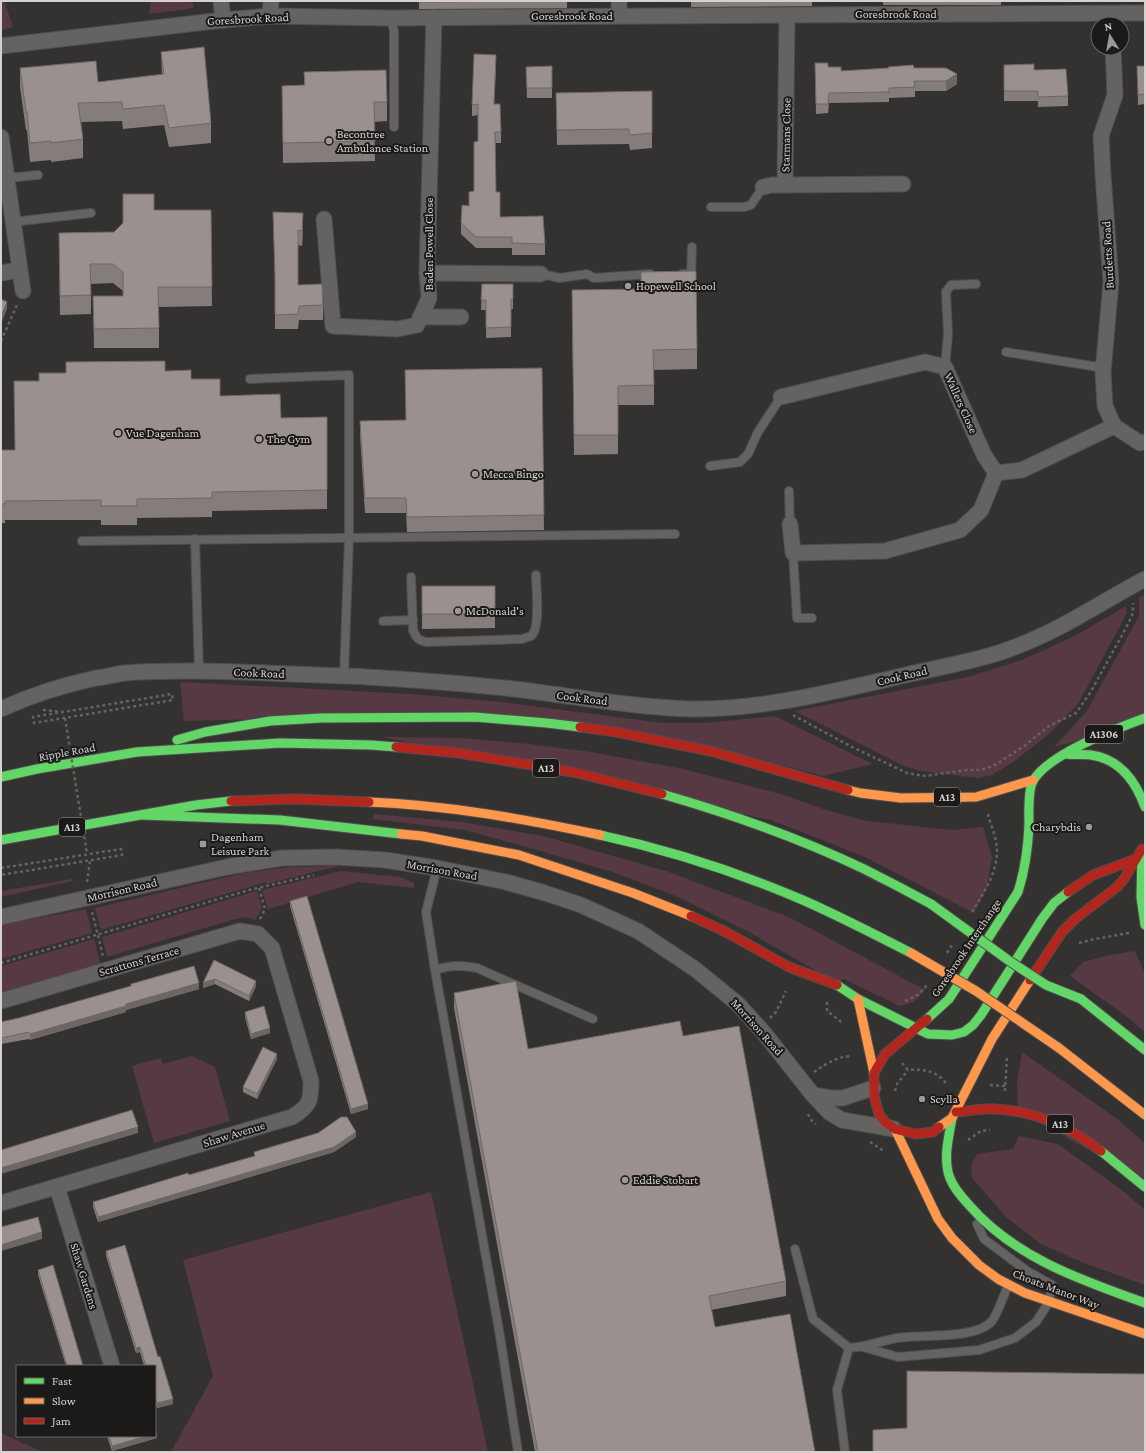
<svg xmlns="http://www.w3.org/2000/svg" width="1146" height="1453" font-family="'Crimson Pro',serif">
<rect width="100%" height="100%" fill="#343230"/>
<g fill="#563943">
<polygon points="1,1 4,1 13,27 1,30"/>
<polygon points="151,1 190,1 194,5 193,8 188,9 149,14"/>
<polygon points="1145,595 1145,718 1099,735 1054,747 1087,711 1139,616 1139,597"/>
<polygon points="1126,606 1127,613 1078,704 1048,735 1013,762 992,775 978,778 920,771 904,766 795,711 968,677 1022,660 1077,635"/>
<polygon points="180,682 411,694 502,702 662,723 705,723 775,716 873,764 823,776 693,743 417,715 184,721"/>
<polygon points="383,737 462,738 529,744 591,752 679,768 784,795 826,810 867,821 953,830 983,827 992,857 987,888 974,913 865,857 771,820"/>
<polygon points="374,814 462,822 543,836 666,871 789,917 925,990 914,1002 900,1006 844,979 835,982 751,933 678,897 616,873 537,850 465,830 372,819"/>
<polygon points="339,866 266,884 266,882 101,930 95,908 244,873 291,867"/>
<polygon points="341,871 401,877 414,883 414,888 358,882 268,909 262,890"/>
<polygon points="72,879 73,881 1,897 1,891"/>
<polygon points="257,891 262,908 255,920 246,917 232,920 107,957 102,937"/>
<polygon points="86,909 92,933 1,959 1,925"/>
<polygon points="94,939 101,966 1,994 1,966"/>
<polygon points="1135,951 1145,974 1145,1032 1130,1019 1070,976 1083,962 1110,955"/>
<polygon points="1022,1052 1120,1121 1145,1144 1145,1183 1018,1109 1017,1083"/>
<polygon points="192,1056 215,1067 230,1121 154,1143 132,1066 161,1058 163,1064"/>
<polygon points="1019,1136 1058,1144 1123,1191 1145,1210 1145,1285 1084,1263 1041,1244 1006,1217 972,1178 971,1165 977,1154 1013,1149"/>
<polygon points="431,1192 488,1452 171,1452 213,1376 183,1260"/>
<polygon points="1,1433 42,1452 1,1452"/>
</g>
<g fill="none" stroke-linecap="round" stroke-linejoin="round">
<defs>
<g id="lane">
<polyline points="391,18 394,31 394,127"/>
<polyline points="7,178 38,175"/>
<polyline points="711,207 744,207 751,205 763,187"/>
<polyline points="12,222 91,213"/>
<polyline points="541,274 560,278 587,274 594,278 650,274"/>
<polyline points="682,274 691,274 692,247"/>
<polyline points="1006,352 1104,368"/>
<polyline points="945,367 948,334 946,292 951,285 976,284"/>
<polyline points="250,379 349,375 349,537 344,676"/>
<polyline points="710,466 740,462 748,454 758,432 781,397"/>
<polyline points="789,491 790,524"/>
<polyline points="195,539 199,671"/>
<polyline points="82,541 675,534"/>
<polyline points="793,553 797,618 812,618"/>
<path d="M411 577 413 630C416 638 419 641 427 642L522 639C524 638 529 637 531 636 541 628 536 588 536 575"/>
<polyline points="383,621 413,620"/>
<polyline points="437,868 426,912 435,970 500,1336 518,1452"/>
<path d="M435 970C451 965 460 965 477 968L593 1019"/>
<path d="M795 1249 813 1319 849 1348C866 1347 881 1341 897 1338 920 1334 976 1340 992 1321 998 1313 1004 1295 1008 1285"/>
<polyline points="863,1347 898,1357 979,1350 1015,1338 1036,1322 1049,1302 1052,1285 1027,1271 984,1239 977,1224"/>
<polyline points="845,1452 837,1390 849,1348"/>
</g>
<g id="street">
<polyline points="221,1 223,20"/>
<polyline points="787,15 785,185 903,184"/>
<polyline points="270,16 271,1"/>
<polyline points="619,16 619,1"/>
<polyline points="1,46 223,20 270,16 391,18 787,15 1145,13"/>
<polyline points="1113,48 1115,95 1101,136 1103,175 1111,282 1103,372 1105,406 1114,426 1140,443 1145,442"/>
<polyline points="1,137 23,291"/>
<polyline points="763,187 772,185 785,185"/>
<polyline points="324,219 333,326 397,329 417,325 429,298 427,273 434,17"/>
<polyline points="1,273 19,270"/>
<polyline points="427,273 541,274"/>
<polyline points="420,317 461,317"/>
<polyline points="781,397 925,362 945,367 984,455 996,473 1022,470 1114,426"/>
<polyline points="790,524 793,553 885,551 960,530 981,510 996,473"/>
<path d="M1 709C32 695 63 685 96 678 106 677 116 674 125 673 180 669 236 672 291 674 365 676 440 681 514 689 573 696 631 707 690 709 763 710 835 691 906 675 944 666 984 660 1020 645 1064 628 1103 601 1145 579"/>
<polyline points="1,917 227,867 282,858 336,857 385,860 437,868 506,882 545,893 581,905 638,931 695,969 738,1004 764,1033 813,1095 829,1112 842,1120 894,1129"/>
<path d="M1 1001 240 931 258 934 272 948 311 1081C311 1101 310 1106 292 1117L1 1203"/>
<polyline points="813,1095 831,1098 843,1098 873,1088"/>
<polyline points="57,1187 112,1366"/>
</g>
<g id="fast">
<polyline points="177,740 205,732 270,721 321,718 475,717 547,723 580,727"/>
<path d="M1066 754C1074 755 1083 754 1091 755 1120 759 1136 782 1145 807"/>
<polyline points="1,777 37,769 137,752 280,743 371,745 396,747"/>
<path d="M662 794C731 814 799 838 864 869 886 880 909 892 931 904"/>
<polyline points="142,815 280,820 401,834"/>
<path d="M600 835C669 850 740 873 805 901 841 917 876 935 911 953"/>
<polyline points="1,840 196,805 231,801"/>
<polyline points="1142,850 1141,897 1145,925"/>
<polyline points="837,985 858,999 928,1034 952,1035 964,1032 973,1025 981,1015 1042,919 1054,903 1068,892"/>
<polyline points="1081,999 1145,1050"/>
<path d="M927 1019 949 999 1018 892C1025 870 1028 848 1029 825 1029 812 1028 799 1031 786 1039 757 1118 728 1145 718"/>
<path d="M952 1118C949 1136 944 1154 948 1172 951 1185 961 1196 969 1205 1015 1258 1081 1280 1145 1303"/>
<polyline points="1101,1151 1145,1187"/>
</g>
<g id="slow">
<polyline points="848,790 860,793 901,798 976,797 1033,780"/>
<path d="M369 802C447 805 524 819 600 835"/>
<polyline points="401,834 422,836 519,855 633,893 691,916"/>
<polyline points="858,999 874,1073"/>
<polyline points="1059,1048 1145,1115"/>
<polyline points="939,1127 952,1118 992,1039 1030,980"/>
<polyline points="895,1129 938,1219 952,1238 979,1265 998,1279 1025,1293 1145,1334"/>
</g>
<g id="jam">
<polyline points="580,727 616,732 710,751 848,790"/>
<polyline points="396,747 459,753 573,772 662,794"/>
<polyline points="231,801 295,799 369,802"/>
<polyline points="1068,892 1093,875 1136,859"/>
<polyline points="691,916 724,931 789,967 837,985"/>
<polyline points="1030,980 1062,932 1075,919 1117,887 1124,879 1142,849"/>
<polyline points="927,1019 885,1054 874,1073 874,1096 879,1114 885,1122 895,1129 916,1134 933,1132 939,1127"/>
<path d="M956 1112C969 1111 983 1108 996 1109 1036 1111 1070 1127 1101 1151"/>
</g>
</defs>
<use href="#lane" stroke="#504e4c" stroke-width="10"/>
<use href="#street" stroke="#504e4c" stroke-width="17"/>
<use href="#fast" stroke="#504e4c" stroke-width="11"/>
<use href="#slow" stroke="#504e4c" stroke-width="11"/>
<use href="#jam" stroke="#504e4c" stroke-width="11"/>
<g stroke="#646362" stroke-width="2.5" stroke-dasharray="3 3" stroke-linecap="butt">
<polyline points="1,341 17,305"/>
<polyline points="43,710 63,712 172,694 173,700 34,723 33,717 63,712"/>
<polyline points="793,715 852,747 907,773 925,776 967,770 981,770 995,765 1024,746 1049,726 1076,713 1090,693 1126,628 1133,613 1133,603"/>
<polyline points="1,868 121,849 122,855 1,875"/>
<polyline points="87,882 90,861"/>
<polyline points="259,888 265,909 260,919"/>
<polyline points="92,912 103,956"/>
<path d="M972 912C985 890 1001 868 996 841 994 832 990 823 988 814"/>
<polyline points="1079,943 1095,939 1129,933"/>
<polyline points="947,953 953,943"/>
<polyline points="1,963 249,890 314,875"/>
<polyline points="905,1001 918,995 928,984"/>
<polyline points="827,1002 827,1011 839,1020 843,1024"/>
<polyline points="770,1018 776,1012 786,991"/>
<path d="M902 1063 908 1070C925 1069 938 1071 947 1085"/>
<path d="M814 1072C826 1064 836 1057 851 1056"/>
<polyline points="990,1085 1005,1086"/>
<polyline points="895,1091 897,1084 908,1070"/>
<polyline points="1005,1091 1007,1056"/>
<polyline points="808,1114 812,1121 816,1124"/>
<polyline points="968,1140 981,1131 990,1130"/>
<polyline points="870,1142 884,1151"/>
</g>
<use href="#lane" stroke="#646362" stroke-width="8"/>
<use href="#street" stroke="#646362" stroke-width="15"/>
<use href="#fast" stroke="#63d668" stroke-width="9"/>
<use href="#slow" stroke="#ff974d" stroke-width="9"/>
<use href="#jam" stroke="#b3261e" stroke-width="9"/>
<defs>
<polyline id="fast-bridge" points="931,904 1008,960 1046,985 1081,999"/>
<polyline id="slow-bridge" points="911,953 976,991 1059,1048"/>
</defs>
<use href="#fast-bridge" stroke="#504e4c" stroke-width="11" stroke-linecap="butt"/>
<use href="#slow-bridge" stroke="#504e4c" stroke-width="11" stroke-linecap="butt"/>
<polyline stroke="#646362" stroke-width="2.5" stroke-dasharray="3 3" stroke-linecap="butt" points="65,718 87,854"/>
<use href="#fast-bridge" stroke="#63d668" stroke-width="9"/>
<use href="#slow-bridge" stroke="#ff974d" stroke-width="9"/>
</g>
<g fill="#847d7b">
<polygon points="419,1 567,1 567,8 419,9"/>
<polygon points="691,1 812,1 812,6 691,7"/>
<rect x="883" y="1" width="118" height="4"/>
<polygon points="161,52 211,123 211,143 169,147 164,125 123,129 122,121 81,122 83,139 83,158 51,162 51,160 30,162 27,130 26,130 20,87 20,68 98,82 162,75"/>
<polygon points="815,63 841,71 888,68 888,67 914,68 957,84 946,91 915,91 915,97 889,98 889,102 829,103 828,113 816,114"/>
<polygon points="1004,65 1034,70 1068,96 1068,106 1038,107 1038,101 1004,101"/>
<polygon points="496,66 494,104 501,132 501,143 495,143 496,192 500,217 545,244 545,255 512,255 512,248 476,248 461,234 461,223 469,206 469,192 474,191 478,141 478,115 472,116 472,105"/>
<polygon points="552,66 552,98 527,98 526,67"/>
<polygon points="1137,66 1145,66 1145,104 1138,105"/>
<polygon points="304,72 387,102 387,121 374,122 375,161 283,163 282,86 304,85"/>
<polygon points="652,91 652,148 630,150 629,144 557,145 556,93"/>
<polygon points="154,210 211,210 212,306 159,307 159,348 94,348 93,296 123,296 123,291 113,283 91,284 91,314 60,315 59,233 114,232"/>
<polygon points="273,212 303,228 302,246 298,245 298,285 323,305 323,320 299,320 298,329 275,329 275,287"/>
<polygon points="1,245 2,249 2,264 1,264"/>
<polygon points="482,284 513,284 513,309 511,309 511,337 486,338 486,310 481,310"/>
<polygon points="572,310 697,349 697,369 654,370 654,405 618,405 618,454 574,455"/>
<polygon points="542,368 544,530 407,532 406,513 365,513 360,436 360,421 405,420"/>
<polygon points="165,371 191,379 220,396 281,418 327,417 327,509 212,511 212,517 137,518 137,525 101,525 101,520 5,520 5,523 1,523 1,450 15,450 39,381 66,373"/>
<polygon points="422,586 495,586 495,628 422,629"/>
<polygon points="290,901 368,1109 351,1114 290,906"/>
<polygon points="214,960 256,986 249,1001 215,984 203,988"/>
<polygon points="131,984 199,989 126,1010 126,1012 30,1040 29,1039 1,1044 1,1022 19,1018 131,986"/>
<polygon points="454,993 528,1049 683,1036 786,1281 786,1296 711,1310 715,1327 815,1452 535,1452 454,1008"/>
<polygon points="245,1012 270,1033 251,1039 245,1017"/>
<polygon points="277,1059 257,1099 243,1092 243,1087"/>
<polygon points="356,1137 334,1152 98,1222 93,1207 93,1202 254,1156 254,1152"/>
<polygon points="106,1251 158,1357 173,1404 157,1408 155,1402 155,1366 144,1366 140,1352 136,1353 106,1256"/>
<polygon points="38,1270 83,1366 66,1366 38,1275"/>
<polygon points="107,1436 155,1436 157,1438 112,1451"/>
</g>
<g fill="#6c6664">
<polygon points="957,74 957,84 946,91 946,81"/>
<polygon points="829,93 829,103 828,113 828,104"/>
<polygon points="303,213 303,228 302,246 302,231"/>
<polygon points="7,302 7,309 1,324 1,317"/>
<polygon points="215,979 215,984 203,988 203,983"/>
<polygon points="256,981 256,986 249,1001 249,996"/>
<polygon points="199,983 199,989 126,1010 126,1012 30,1040 30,1034 126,1004"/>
<polygon points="270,1028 270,1033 251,1039 251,1034"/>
<polygon points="277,1054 277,1059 257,1099 257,1094"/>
<polygon points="368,1104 368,1109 351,1114 351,1109"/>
<polygon points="138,1127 138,1133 1,1174 1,1168"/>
<polygon points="356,1132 356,1137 334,1152 98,1222 98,1217"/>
<polygon points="42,1232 42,1239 1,1251 1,1245"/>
<polygon points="140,1347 140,1352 136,1353 136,1348"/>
<polygon points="173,1399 173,1404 157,1408 157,1403"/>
<polygon points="157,1433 157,1438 112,1451 112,1446 147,1436 155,1436 155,1434"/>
</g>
<g fill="#9a918f" stroke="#6c6664">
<polygon points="419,1 550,1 419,2"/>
<polygon points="204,47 211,123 169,128 164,105 123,109 122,102 78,103 83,139 51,143 51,141 30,143 27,111 26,111 20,68 96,61 98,82 164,74 161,52"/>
<polygon points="474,54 496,55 494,104 500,104 501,132 495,132 496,192 500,192 500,217 543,216 545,244 512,243 512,237 476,237 461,223 462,205 469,206 469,192 474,191 474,142 478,141 478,104 472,105"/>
<polygon points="815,63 828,63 828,67 841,67 841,71 889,68 888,67 913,65 914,68 946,68 957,74 946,81 914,81 915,87 889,88 889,92 829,93 828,104 816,104"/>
<polygon points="1034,64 1034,70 1066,69 1068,96 1038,97 1038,91 1004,91 1004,65"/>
<polygon points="552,66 552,88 527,88 526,67"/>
<polygon points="1137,66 1145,66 1145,94 1138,95"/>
<polygon points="386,70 387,102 374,102 375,141 283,143 282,86 305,85 304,72"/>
<polygon points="652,91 652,133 630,135 629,129 557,130 556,93"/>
<polygon points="123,194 154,194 154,210 211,210 212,287 158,287 159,328 94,329 93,296 123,296 123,272 113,264 90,264 91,295 60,296 59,233 114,232 123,223"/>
<polygon points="273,212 303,213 302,231 298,230 298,285 322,284 323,305 299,306 298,314 275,315 275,276"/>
<polygon points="696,271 697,349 653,350 654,385 618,386 618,435 574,435 572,290 641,289 641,272"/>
<polygon points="482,284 513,284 513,299 511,299 511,327 486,328 486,300 481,300"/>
<polygon points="1,299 7,302 1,317"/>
<polygon points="165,361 165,371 191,370 191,379 220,379 220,396 280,394 281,418 327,417 327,490 212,492 212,498 137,499 137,506 101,506 101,500 5,501 5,504 1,504 1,450 15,450 14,381 39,381 39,373 66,373 66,362"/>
<polygon points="542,368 544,515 407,517 406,498 365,498 360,421 406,420 405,370"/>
<rect x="422" y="586" width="73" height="28"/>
<polygon points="307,896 368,1104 351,1109 290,901"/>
<polygon points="214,960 256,981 249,996 215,979 203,983"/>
<polygon points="194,966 199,983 126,1004 126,1006 30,1034 29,1032 1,1038 1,1022 19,1018 131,986 131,984"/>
<polygon points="516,981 528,1049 680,1021 683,1036 739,1026 786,1281 709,1296 715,1327 790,1314 815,1452 538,1452 454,993"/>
<polygon points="264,1006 270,1028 251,1034 245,1012"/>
<polygon points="263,1047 277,1054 257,1094 243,1087"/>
<polygon points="132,1110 138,1127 1,1168 1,1150"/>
<polygon points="341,1117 347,1117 356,1132 334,1147 98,1217 93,1202 188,1173 189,1175 255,1156 254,1152 318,1133"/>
<polygon points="38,1217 42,1232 1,1245 1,1227"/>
<polygon points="125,1245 158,1357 160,1356 173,1399 157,1403 155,1397 155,1366 146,1366 140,1347 136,1348 106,1251"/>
<polygon points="53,1265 83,1366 67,1366 38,1270"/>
<polygon points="907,1371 1145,1374 1145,1452 873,1452 873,1430 907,1428"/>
<polygon points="109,1436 147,1436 112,1446"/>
</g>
<g fill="#9c9997" stroke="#1c1a18" stroke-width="1.5">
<circle cx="329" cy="141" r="4"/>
<circle cx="628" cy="286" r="4"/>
<circle cx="118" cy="433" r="4"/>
<circle cx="259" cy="439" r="4"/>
<circle cx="475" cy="474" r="4"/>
<circle cx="458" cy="611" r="4"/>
<circle cx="1089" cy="827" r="4"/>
<rect x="199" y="840" width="8" height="8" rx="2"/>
<circle cx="922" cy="1099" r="4"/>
<circle cx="625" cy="1180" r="4"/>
</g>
<g text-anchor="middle" stroke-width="4" stroke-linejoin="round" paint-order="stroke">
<g fill="#1c1a18" stroke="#9d9a98" stroke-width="1">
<rect x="1085" y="725" width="38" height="18" rx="3"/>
<rect x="533" y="759" width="26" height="18" rx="3"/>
<rect x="934" y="788" width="26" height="18" rx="3"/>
<rect x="59" y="818" width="26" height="18" rx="3"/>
<rect x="1047" y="1115" width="26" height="18" rx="3"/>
</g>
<g font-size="11" font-weight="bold" fill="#d4d1cf">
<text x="1104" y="738">A1306</text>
<text x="546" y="772">A13</text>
<text x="947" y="801">A13</text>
<text x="72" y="831">A13</text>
<text x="1060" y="1128">A13</text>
</g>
<g font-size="12" fill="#d4d1cf" stroke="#1c1a18">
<text x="896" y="18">Goresbrook Road</text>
<text x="572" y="20">Goresbrook Road</text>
<text transform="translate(248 19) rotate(-3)" y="4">Goresbrook Road</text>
<text transform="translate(786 135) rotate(-89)" y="4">Starmans Close</text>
<text transform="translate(429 244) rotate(-90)" y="4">Baden Powell Close</text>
<text transform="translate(1108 255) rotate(-93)" y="4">Burdetts Road</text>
<text transform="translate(961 403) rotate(66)" y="4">Wallers Close</text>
<text transform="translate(259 673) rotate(2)" y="4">Cook Road</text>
<text transform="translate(902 676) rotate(-13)" y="4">Cook Road</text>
<text transform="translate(582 698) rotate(7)" y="4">Cook Road</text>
<text transform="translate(67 752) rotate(-10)" y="4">Ripple Road</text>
<text transform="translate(442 870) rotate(10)" y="4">Morrison Road</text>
<text transform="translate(122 890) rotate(-13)" y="4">Morrison Road</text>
<text transform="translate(966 948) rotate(-56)" y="4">Goresbrook Interchange</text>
<text transform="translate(139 961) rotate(-16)" y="4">Scrattons Terrace</text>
<text transform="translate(757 1027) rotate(48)" y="4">Morrison Road</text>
<text transform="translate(234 1134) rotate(-17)" y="4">Shaw Avenue</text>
<text transform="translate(84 1276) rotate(73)" y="4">Shaw Gardens</text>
<text transform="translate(1056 1289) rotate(21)" y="4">Choats Manor Way</text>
</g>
<g font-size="12" fill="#d4d1cf" stroke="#1c1a18" text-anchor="start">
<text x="337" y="138">Becontree<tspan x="337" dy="14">Ambulance Station</tspan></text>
<text x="636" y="290">Hopewell School</text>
<text x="126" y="437">Vue Dagenham</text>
<text x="267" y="443">The Gym</text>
<text x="483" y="478">Mecca Bingo</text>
<text x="466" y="615">McDonald's</text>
<text x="1081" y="831" text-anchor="end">Charybdis</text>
<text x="211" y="841">Dagenham<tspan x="211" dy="14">Leisure Park</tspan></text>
<text x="930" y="1103">Scylla</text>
<text x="633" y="1184">Eddie Stobart</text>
</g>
</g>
<rect width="1146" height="1453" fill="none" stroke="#d4d1cf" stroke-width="4"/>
<rect x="16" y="1365" width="140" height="72" fill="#1c1a18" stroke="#666361"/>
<rect x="24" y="1378" width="20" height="6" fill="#63d668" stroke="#666361"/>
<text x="52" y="1385" font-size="12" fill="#d4d1cf">Fast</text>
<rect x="24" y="1398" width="20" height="6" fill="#ff974d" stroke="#666361"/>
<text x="52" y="1405" font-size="12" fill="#d4d1cf">Slow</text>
<rect x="24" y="1418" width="20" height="6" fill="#b3261e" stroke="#666361"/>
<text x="52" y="1425" font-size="12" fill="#d4d1cf">Jam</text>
<g transform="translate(1110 36) rotate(349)"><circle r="19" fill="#1c1a18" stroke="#666361"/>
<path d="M0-3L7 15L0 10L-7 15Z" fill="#9c9997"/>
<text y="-6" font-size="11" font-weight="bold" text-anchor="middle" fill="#d4d1cf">N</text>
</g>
</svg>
